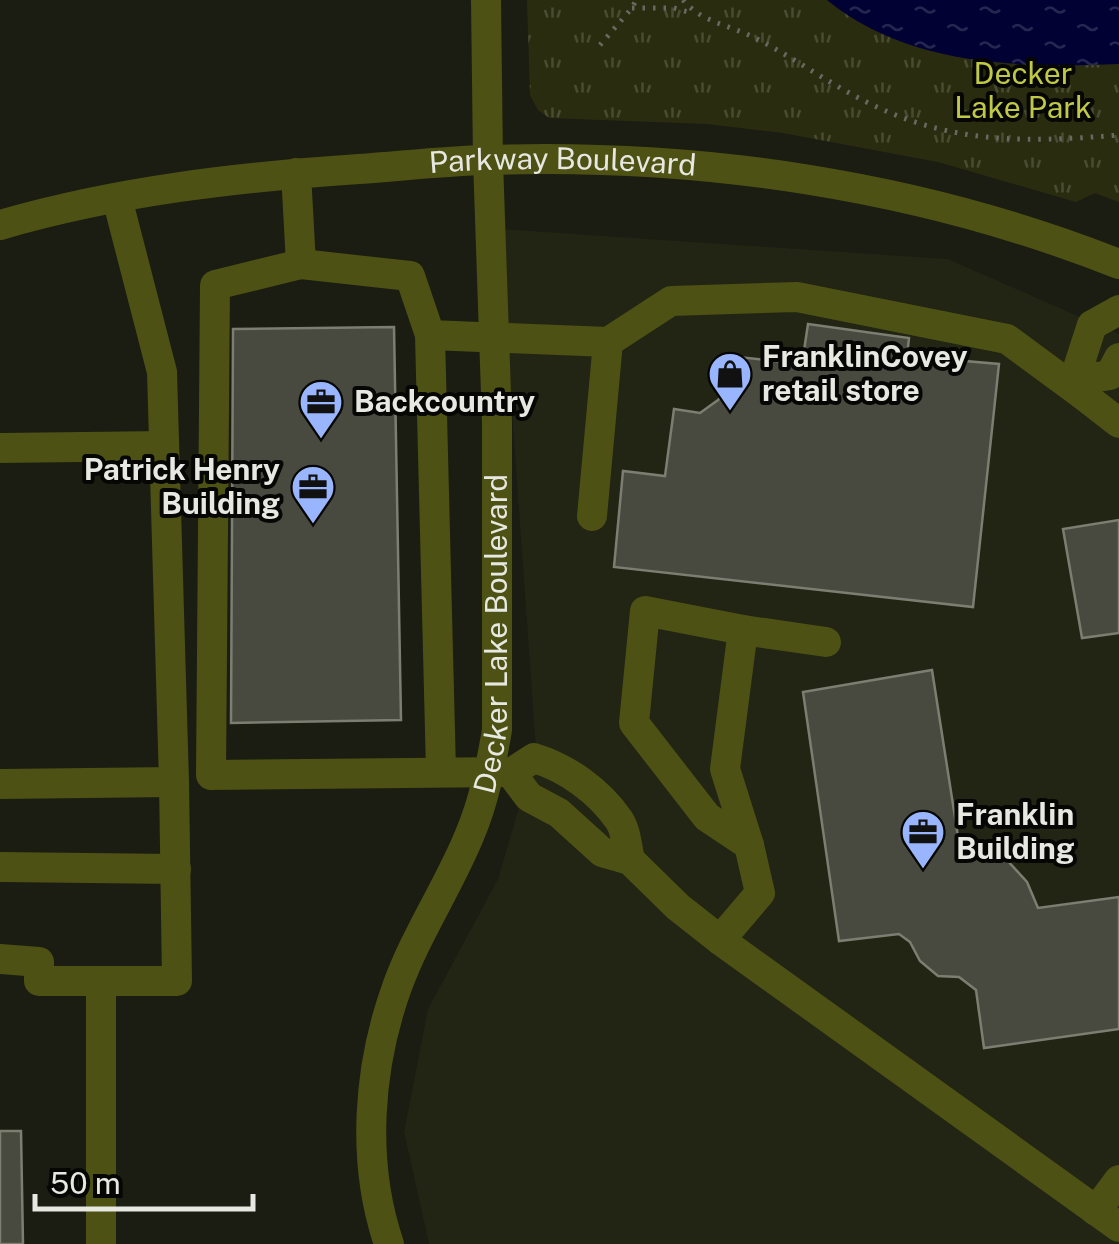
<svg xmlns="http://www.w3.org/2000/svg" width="1119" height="1244" font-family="'Public Sans',sans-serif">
<defs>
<pattern id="park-tufts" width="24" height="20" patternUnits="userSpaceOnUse" patternTransform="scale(2.5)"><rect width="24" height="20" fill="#2a2c0f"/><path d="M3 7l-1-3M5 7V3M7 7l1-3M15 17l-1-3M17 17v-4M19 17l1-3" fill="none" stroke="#494b32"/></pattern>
<pattern id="water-ripples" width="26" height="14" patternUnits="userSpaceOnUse" patternTransform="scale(2.5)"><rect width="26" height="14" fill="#020134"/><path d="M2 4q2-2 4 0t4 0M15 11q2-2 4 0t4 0" fill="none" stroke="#272651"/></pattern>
</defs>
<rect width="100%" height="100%" fill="#1b1c12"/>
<polygon fill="#222414" points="499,229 948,259 1119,334 1119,1244 429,1244 404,1132 428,1009 498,879 536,749"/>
<polygon fill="url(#park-tufts)" points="527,0 1119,0 1119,202 1095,193 1076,202 938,162 783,133 707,124 549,118 538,110 530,95"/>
<path fill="url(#water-ripples)" d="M827 0H1119V64C1019 68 907 66 827 0Z"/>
<g fill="#494a3f" stroke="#7c7e72" stroke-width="2.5">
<polygon points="808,324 909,338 907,356 999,364 973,607 614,567 623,471 665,476 674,409 700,413 718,400 734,384 739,357 802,364"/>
<polygon points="394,327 401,720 231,723 233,329"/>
<polygon points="1119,520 1119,633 1082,638 1063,529"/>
<polygon points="932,670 959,843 982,846 1006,859 1027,882 1038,908 1119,897 1119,1029 984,1048 976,990 959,977 938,976 920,961 910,942 899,934 839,941 803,692"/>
<polygon points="0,1131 21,1131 23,1244 0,1244"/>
</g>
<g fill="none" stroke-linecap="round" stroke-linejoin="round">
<g stroke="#686960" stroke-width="5" stroke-dasharray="2.5 8" stroke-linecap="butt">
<path d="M683 0C702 23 731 25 757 39 798 60 835 88 877 107 959 145 1032 142 1119 135"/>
<polyline points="632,8 674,8 692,13"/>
<polyline points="600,45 632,8 636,0"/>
</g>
<g stroke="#4d5113" stroke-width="30">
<polyline points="296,173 301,264 215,285 211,775 508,772"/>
<path id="s1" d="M0 225C117 191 238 177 359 169 402 166 445 161 487 160 702 153 919 185 1119 264"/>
<polyline points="301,264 410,276 430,335 608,342 671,301 797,297 1007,339 1083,395"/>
<polyline points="1119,310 1092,325 1079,365 1091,378 1110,375 1119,358"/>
<polyline points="430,335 441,771"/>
<polyline points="1091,378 1083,395 1119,423"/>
<polyline points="0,448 164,446"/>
<polyline points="592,516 608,342"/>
<polyline points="743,630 645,611 634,723 707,817 749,845"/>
<polyline points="0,784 174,782 162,372 117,198"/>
<path d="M630 860C627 847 626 830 619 820 599 791 567 768 534 758L511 773 529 797 559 813 602 852 630 860 678 907 720 940 1119 1227"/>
<polyline points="0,867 176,869"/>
<polyline points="720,940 760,893 749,845 725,769 743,630 826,642"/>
<polyline points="0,959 39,962 39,981 177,981 174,782"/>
<polyline points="101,981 101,1244"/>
<polyline points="1096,1211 1119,1180"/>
<path id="s2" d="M389 1244C361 1162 368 1067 397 987 416 934 449 886 470 834 484 801 491 765 497 730V423L488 160 486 0"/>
</g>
</g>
<defs>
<symbol id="shop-pin" viewBox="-11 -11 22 30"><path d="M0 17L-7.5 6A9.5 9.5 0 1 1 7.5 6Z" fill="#98b5fd" stroke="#060604"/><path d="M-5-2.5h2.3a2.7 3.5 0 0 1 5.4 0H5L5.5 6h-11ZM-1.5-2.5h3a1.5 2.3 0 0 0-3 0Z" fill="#111"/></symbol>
<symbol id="office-pin" viewBox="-11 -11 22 30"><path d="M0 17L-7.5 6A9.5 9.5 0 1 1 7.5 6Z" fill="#98b5fd" stroke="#060604"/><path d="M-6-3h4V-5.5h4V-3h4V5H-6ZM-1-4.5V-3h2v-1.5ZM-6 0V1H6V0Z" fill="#111"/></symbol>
</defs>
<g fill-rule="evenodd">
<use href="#shop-pin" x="705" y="349" width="50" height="68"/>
<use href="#office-pin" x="296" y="377" width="50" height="68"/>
<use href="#office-pin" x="288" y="462" width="50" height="68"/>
<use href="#office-pin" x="898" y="807" width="50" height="68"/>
</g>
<g text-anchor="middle" stroke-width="8" stroke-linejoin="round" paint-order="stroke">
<g font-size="30" fill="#c0c946" stroke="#060604">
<text x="1023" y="84">Decker<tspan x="1023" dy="34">Lake Park</tspan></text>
</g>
<g font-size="30" fill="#e7e8e1" stroke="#060604">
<text dy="10" stroke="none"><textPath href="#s1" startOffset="568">Parkway Boulevard</textPath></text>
<text dy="10" stroke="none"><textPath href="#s2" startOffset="635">Decker Lake Boulevard</textPath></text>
</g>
<g font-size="30" font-weight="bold" fill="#e7e8e1" stroke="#060604" text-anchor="start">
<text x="762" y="367">FranklinCovey<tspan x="762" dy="34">retail store</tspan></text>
<text x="354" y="412">Backcountry</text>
<text x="280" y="480" text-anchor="end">Patrick Henry<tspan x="280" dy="34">Building</tspan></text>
<text x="956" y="825">Franklin<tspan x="956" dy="34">Building</tspan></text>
</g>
</g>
<path d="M35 1194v15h218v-15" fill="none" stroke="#e7e8e1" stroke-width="5"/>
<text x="50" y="1194" font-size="30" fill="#e7e8e1" stroke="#060604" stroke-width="8" paint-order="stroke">50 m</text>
</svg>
